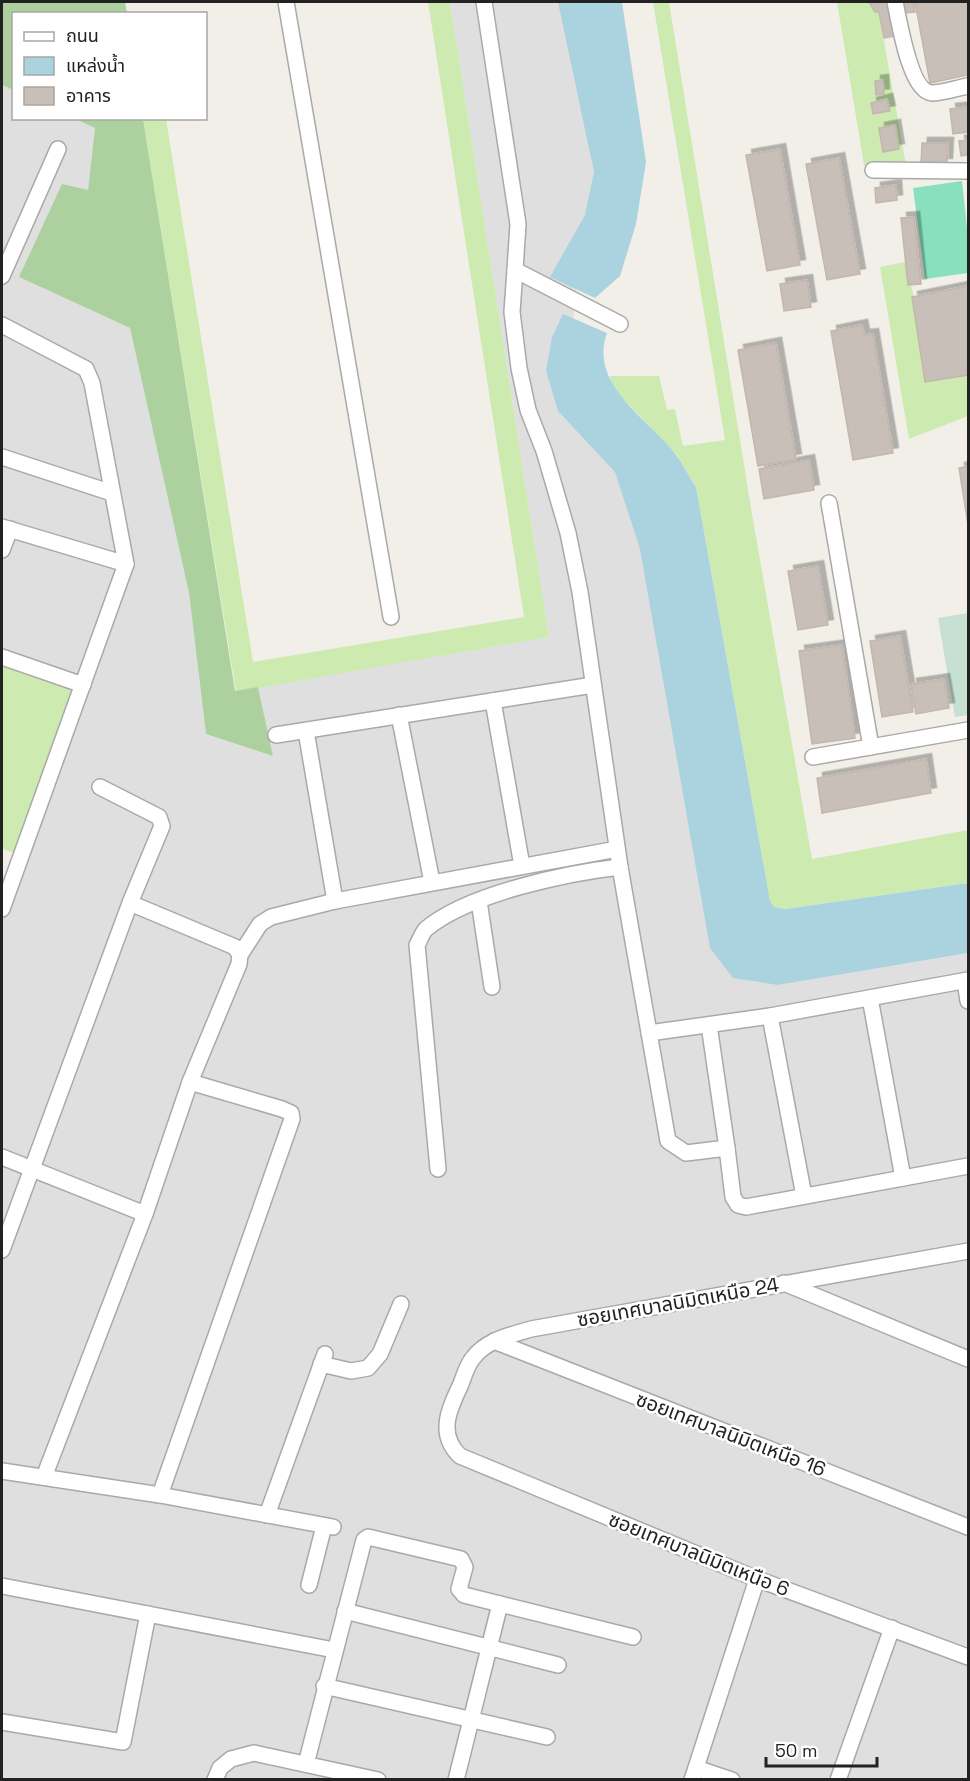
<svg xmlns="http://www.w3.org/2000/svg" width="970" height="1781" font-family="'Space Grotesk','Noto Sans Thai',sans-serif">
<defs>
<filter id="shadow"><feDropShadow dx="5.5" dy="-5.5" stdDeviation="0" flood-color="#0004"/></filter>
</defs>
<rect width="100%" height="100%" fill="#f2efe9"/>
<polygon fill="#e0dfdf" points="450,2 562,2 594,172 579,262 572,335 629,481 778,985 968,953 968,1779 2,1779 2,890 15,854 2,667 2,85 13,90 14,118 75,119 95,128 88,191 19,277 130,328 189,593 206,734 273,756 258,687 549,637"/>
<g fill="#cdebb0">
<polygon points="428,2 450,2 549,637 236,692 143,119 166,119 253,662 524,617"/>
<polygon points="653,2 669,2 751,508 812,859 968,830 968,883 784,909 774,907 770,901 696,487 677,455 613,388 610,376 659,376 667,410 675,409 683,446 725,440"/>
<polygon points="837,2 877,2 906,165 864,165"/>
<polygon points="905,262 935,377 942,380 968,375 968,416 909,439 880,267"/>
<polygon points="2,661 72,691 15,854 2,848"/>
</g>
<g fill="#add19e">
<polygon points="2,2 125,2 127,13 14,14 13,90 2,85"/>
<polygon points="75,119 143,119 235,691 258,687 273,756 206,734 189,593 130,328 19,277 62,184 88,190 95,128"/>
</g>
<polygon fill="#c6e0d4" points="968,613 968,715 955,717 938,618"/>
<polygon fill="#88e0be" points="962,181 968,238 968,273 925,279 913,188"/>
<g fill="#aad3df">
<polygon points="558,2 622,2 646,162 636,224 620,276 595,298 550,277 585,215 594,172"/>
<path d="M563 314 607 333C588 385 649 419 676 455 684 465 689 477 696 487L770 901 774 907 785 909 968 883V953L778 985 733 978 710 948 640 549 615 472 558 411 546 371 552 337Z"/>
</g>
<g fill="#c7bfb8" stroke="#c4b6ab" stroke-width="1.5" filter="url(#shadow)">
<polygon points="869,2 888,2 895,36 884,38 879,12 875,12"/>
<polygon points="902,2 913,2 915,12 904,13"/>
<polygon points="915,2 968,2 968,75 930,83"/>
<polygon points="883,80 884,94 876,95 875,81"/>
<polygon points="887,99 890,111 873,114 871,103"/>
<polygon points="968,107 968,132 953,134 950,109"/>
<polygon points="895,125 899,149 883,152 879,128"/>
<polygon points="968,140 968,155 961,156 959,141"/>
<polygon points="922,143 948,143 947,164 921,163"/>
<polygon points="780,149 800,265 767,271 746,155"/>
<polygon points="839,158 860,274 827,280 806,164"/>
<polygon points="896,185 897,200 876,203 875,188"/>
<polygon points="914,217 921,284 908,285 901,218"/>
<polygon points="807,280 811,307 784,311 780,284"/>
<polygon points="968,286 968,375 925,382 912,297"/>
<polygon points="862,325 864,335 873,334 893,453 853,460 831,331"/>
<polygon points="776,343 796,459 758,466 738,350"/>
<polygon points="809,460 814,490 764,499 759,469"/>
<polygon points="968,466 968,525 959,468"/>
<polygon points="818,566 828,625 798,630 788,571"/>
<polygon points="900,636 913,712 882,717 870,641"/>
<polygon points="842,645 855,738 812,744 799,651"/>
<polygon points="944,679 949,708 916,714 911,684"/>
<polygon points="926,759 931,793 822,813 817,778"/>
</g>
<g fill="none" stroke-linecap="round" stroke-linejoin="round">
<defs>
<g id="minor">
<polyline points="286,2 391,617"/>
<polyline points="484,2 518,224 515,270 620,324"/>
<path d="M895 2C899 20 910 92 932 93 943 93 957 88 968 86"/>
<polyline points="873,170 968,171"/>
<polyline points="515,270 512,312 519,368 528,410 544,451 568,533 580,592 620,867 668,1141 686,1153 727,1148 733,1197 738,1205 746,1207 968,1166"/>
<polyline points="2,276 58,149"/>
<polyline points="2,325 86,369 92,383 126,564 2,909"/>
<polyline points="2,457 112,493"/>
<polyline points="829,503 871,747"/>
<polyline points="2,527 126,564"/>
<polyline points="2,550 10,529"/>
<polyline points="2,657 83,685"/>
<polyline points="493,701 522,866"/>
<polyline points="399,715 432,882"/>
<polyline points="306,731 335,901"/>
<polyline points="276,735 593,685"/>
<polyline points="813,757 968,730"/>
<polyline points="479,901 492,987"/>
<polyline points="130,903 235,947 240,955"/>
<polyline points="965,981 968,1001"/>
<polyline points="870,998 903,1178"/>
<polyline points="770,1016 804,1196"/>
<polyline points="709,1025 727,1148"/>
<polyline points="649,1033 770,1016 968,980"/>
<polyline points="2,1157 145,1214"/>
<path d="M438 1169 417 945C420 940 422 933 426 929 467 894 567 873 620 867"/>
<polyline points="2,1250 130,903 162,826 159,817 100,787"/>
<path d="M968 1251 531 1329C511 1335 486 1340 473 1358 467 1365 464 1376 461 1384 449 1409 437 1434 460 1456L757 1579 968 1657"/>
<polyline points="784,1283 968,1359"/>
<polyline points="494,1341 968,1527"/>
<polyline points="321,1364 351,1371 368,1368 380,1354 401,1304"/>
<polyline points="2,1471 160,1495 333,1527"/>
<polyline points="44,1477 145,1214 190,1082 239,964 240,955 260,924 271,917 335,901 617,849"/>
<polyline points="160,1495 292,1119 291,1113 282,1109 190,1082"/>
<polyline points="267,1515 325,1354"/>
<polyline points="309,1585 324,1526"/>
<polyline points="2,1586 334,1650"/>
<polyline points="345,1611 558,1665"/>
<polyline points="324,1686 547,1737"/>
<polyline points="2,1722 123,1742 148,1614"/>
<polyline points="306,1764 364,1540 368,1537 461,1559 465,1567 459,1589 464,1595 633,1637"/>
<polyline points="696,1768 732,1780"/>
<polyline points="215,1780 220,1768 231,1759 254,1753 378,1780"/>
<polyline points="456,1780 500,1604"/>
<polyline points="692,1780 757,1579"/>
<polyline points="838,1780 892,1628"/>
</g>
</defs>
<use href="#minor" stroke="#a9a9a9" stroke-width="18"/>
<use href="#minor" stroke="#fff" stroke-width="15"/>
</g>
<g text-anchor="middle" stroke-width="5" stroke-linejoin="round" paint-order="stroke">
<g font-size="20" fill="#222" stroke="#fff">
<text transform="translate(678 1302) rotate(-10)" y="7">ซอยเทศบาลนิมิตเหนือ 24</text>
<text transform="translate(731 1434) rotate(21)" y="7">ซอยเทศบาลนิมิตเหนือ 16</text>
<text transform="translate(699 1554) rotate(22)" y="7">ซอยเทศบาลนิมิตเหนือ 6</text>
</g>
</g>
<rect width="970" height="1781" fill="none" stroke="#222222" stroke-width="6"/>
<rect x="12" y="12" width="195" height="108" fill="#ffffff" stroke="#a7a7a7" stroke-width="1.5"/>
<rect x="24" y="32" width="30" height="9" fill="#ffffff" stroke="#a7a7a7" stroke-width="1.5"/>
<text x="66" y="42" font-size="18" fill="#222222">ถนน</text>
<rect x="24" y="57" width="30" height="18" fill="#aad3df" stroke="#a7a7a7" stroke-width="1.5"/>
<text x="66" y="72" font-size="18" fill="#222222">แหล่งน้ำ</text>
<rect x="24" y="87" width="30" height="18" fill="#c7bfb8" stroke="#a7a7a7" stroke-width="1.5"/>
<text x="66" y="102" font-size="18" fill="#222222">อาคาร</text>
<path d="M766 1757v9h111v-9" fill="none" stroke="#222222" stroke-width="3"/>
<text x="775" y="1757" font-size="18" fill="#222222" stroke="#ffffff" stroke-width="4.5" paint-order="stroke">50 m</text>
</svg>
